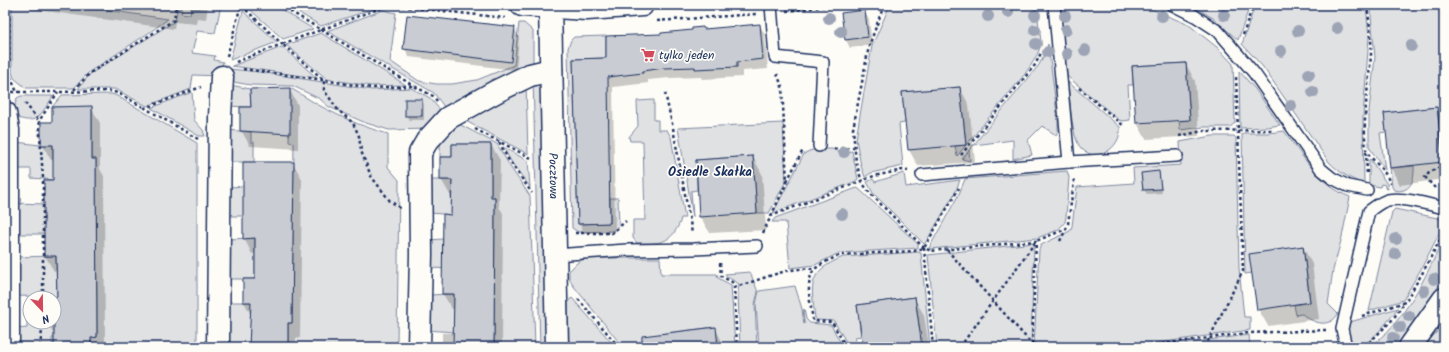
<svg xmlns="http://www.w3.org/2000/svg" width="1449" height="352" font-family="Kalam,sans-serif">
<rect width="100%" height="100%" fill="#fdfcf7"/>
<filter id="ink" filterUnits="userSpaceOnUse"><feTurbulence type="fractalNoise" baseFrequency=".025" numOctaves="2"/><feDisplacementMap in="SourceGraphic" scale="8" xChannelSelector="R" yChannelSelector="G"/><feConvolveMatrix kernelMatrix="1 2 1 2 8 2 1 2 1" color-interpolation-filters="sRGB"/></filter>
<g filter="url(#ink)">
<g fill="#e0e1e3" stroke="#7e88a0">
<polygon points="12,5 72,5 168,19 150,32 89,72 74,88 26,88 14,78 12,72"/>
<polygon points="178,5 182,5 181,13 190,14 191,8 200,8 201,5 221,5 215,33 197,31 192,53 215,56 214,60 223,62 220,76 193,75 191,89 147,106 115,89 78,89 90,74 175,21"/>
<polygon points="245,5 274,5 313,29 283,39"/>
<polygon points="286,5 349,5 376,8 321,26"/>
<path d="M890 5H1036L1041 41C1040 54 1032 63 1025 74L957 156 955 146 966 145 960 87 902 92 905 123 899 124 903 166 871 173 865 177 861 166 856 139 860 115 872 46Z"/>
<polygon points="1062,5 1142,5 1189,25 1218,48 1233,64 1235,123 1230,127 1204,127 1180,130 1179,121 1190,120 1186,63 1132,66 1133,85 1128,85 1130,120 1123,121 1119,120 1067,76 1060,17"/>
<polygon points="1191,5 1250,5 1238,40 1213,18"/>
<path d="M1255 5H1366L1369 37 1363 116 1364 184C1350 179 1339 172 1329 162L1263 67 1242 44Z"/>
<polygon points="1370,5 1444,5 1444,162 1437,107 1384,113 1386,132 1380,133 1385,170 1369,147 1369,111 1375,57"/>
<polygon points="383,10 396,13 390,61 419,81 436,84 452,84 477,80 514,65 519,23 524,23 533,31 533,65 447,111 434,93 327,31"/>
<polygon points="243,11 277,42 230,60"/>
<polygon points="321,33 406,85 371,86 327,79 286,45"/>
<polygon points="606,36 606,58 573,59 578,224 610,223 610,198 618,198 619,226 612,231 578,232 572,228 568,48 571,40 574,37"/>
<polygon points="1048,44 1058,121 1058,131 1056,135 1042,126 1028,140 1032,155 1013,159 1013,140 974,145 969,150 970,161 962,159 1039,65 1046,51"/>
<polygon points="282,47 317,78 232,66"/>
<polygon points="229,69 260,72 372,90 411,88 430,98 445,116 429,129 389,130 366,123 329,107 320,99 293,86 251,85 227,81"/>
<polygon points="1239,71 1255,89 1280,125 1267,127 1240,128"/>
<polygon points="533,78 540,83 541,86 548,347 540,347"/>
<path d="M1068 82 1120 127C1122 147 1097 165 1081 148 1071 137 1070 97 1068 82Z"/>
<polygon points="226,84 250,89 251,107 226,106"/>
<polygon points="526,84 528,154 460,118"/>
<path d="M290 88C303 95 315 104 328 110 347 120 367 128 388 134V167L399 180 397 347H288V323H292L294 143 289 142Z"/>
<polygon points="192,92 194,120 203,130 205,136 199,136 151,108"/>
<polygon points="112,94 117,96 197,143 197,347 91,347 91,338 97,337 96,160 92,159 92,107 52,107 62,95"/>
<path d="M21 96H53C51 100 48 104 46 107 38 119 33 123 18 118 15 112 14 105 17 98Z"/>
<path d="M654 100V120H658V130H667L671 137 685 218H681C680 224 677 228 674 233 665 245 651 243 637 243L633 238V220H645L643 141H630L629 137 638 126 637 101Z"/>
<polygon points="457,123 497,144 511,168 530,196 535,347 494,347 495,197 491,197 491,144 452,144 452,157 440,157 440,141"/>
<polygon points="783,123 786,181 769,213 757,213 753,156 696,160 697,190 691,191 693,217 678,128"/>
<polygon points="226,130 251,132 251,142 254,142 254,162 226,162"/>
<path d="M1284 131C1303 156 1319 185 1350 197L1342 237 1333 270 1328 304 1338 314C1329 329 1313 323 1302 314L1296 315 1294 305 1310 302 1303 246 1252 273 1245 274 1242 134 1244 133H1268Z"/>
<polygon points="1212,136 1234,136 1236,138 1239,268 1244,317 1250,317 1250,330 1127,347 1034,347 1039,250 1041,245 1070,231 1072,226 1077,187 1134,183 1133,168 1181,165 1180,142"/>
<polygon points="16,142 40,145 53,145 53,159 56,160 56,180 31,178 31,169 15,169"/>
<polygon points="503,147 528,161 530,187 512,163"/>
<polygon points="817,149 832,149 841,153 852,151 858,179 854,182 773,213 804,154 809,151"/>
<polygon points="1370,159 1387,184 1388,189 1385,188 1385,185 1381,184 1380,187 1369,185 1369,160"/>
<path d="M1414 166C1415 180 1410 194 1394 190L1392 187 1390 168Z"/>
<polygon points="1067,171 1069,177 1066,217 1065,222 1058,230 1037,238 931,249 929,248 959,194 965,179"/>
<polygon points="904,173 906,187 960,180 955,193 926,242 924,244 873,193 867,182 873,179 875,182"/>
<polygon points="430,180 452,180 451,196 454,215 430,213"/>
<polygon points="254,186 254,216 226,216 226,187"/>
<polygon points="857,188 859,189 918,244 918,248 839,253 815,265 790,268 786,222 772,222 775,218"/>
<polygon points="15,203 45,204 56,234 20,234 16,231"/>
<polygon points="1395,209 1442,219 1444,222 1443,226 1421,269 1403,300 1369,311 1392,212"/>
<path d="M1444 237V278L1404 338 1396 347H1370C1375 342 1381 338 1386 333 1411 308 1430 269 1444 237Z"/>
<polygon points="255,238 255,279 226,279 226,239"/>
<polygon points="443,239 454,269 429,268 429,240"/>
<polygon points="1034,243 1031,347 937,347 928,255"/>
<path d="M918 252 921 253 930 347H922L915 297 857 305 861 336 855 337 857 347H849L834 321 817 320 815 318C811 284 807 272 843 257Z"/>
<polygon points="56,256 57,297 15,296 16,257"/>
<polygon points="586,258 660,258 661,274 717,274 718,278 731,285 735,347 718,347 715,327 659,334 660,347 623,347 572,284 569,277 569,271 578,262"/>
<polygon points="750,272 758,292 755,304 757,347 740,347 738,292 739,284 726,276 725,274"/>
<polygon points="795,286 802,309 804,324 803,311 804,309 806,319 810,323 831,325 843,347 759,347 756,304 759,291"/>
<polygon points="454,294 454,332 427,330 428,295"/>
<polygon points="572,298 613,344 615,347 569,347 568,301"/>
<polygon points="226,302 255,302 250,343 225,343"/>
<path d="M1398 308C1389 319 1370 347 1355 347L1346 335 1350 322Z"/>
<polygon points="27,320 30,320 30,322 54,322 57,338 52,338 52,347 16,347 15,329 27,328"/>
<polygon points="1444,324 1444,347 1423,347"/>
<polygon points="1249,335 1250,347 1167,347 1216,339"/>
</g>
<g fill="#0003">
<polygon points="29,5 208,5 206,19 197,18 196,24 175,22 174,29 31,9"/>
<polygon points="864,11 869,20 872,45 850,48 846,40 842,14"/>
<polygon points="760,25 765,35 768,69 742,71 742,77 702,79 701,77 670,78 648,80 648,83 613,87 615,233 584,233 579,224 607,59 663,35 704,30"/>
<polygon points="514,28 519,37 516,70 409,57 405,49"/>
<polygon points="1186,64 1195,81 1199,136 1146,139 1137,123"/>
<polygon points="960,88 969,105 975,162 918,166 909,150"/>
<polygon points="289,89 298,105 298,149 250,146 241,130 252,108"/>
<polygon points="422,100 424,104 424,120 409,120 406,115"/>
<polygon points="91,107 100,123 100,169 104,176 105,347 53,347 53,333 47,322 54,322 54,298 46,298 58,298 58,271 54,271 45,256 54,181 54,160 51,160 42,144 53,123"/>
<polygon points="1436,108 1444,121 1444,179 1400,185 1391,168 1385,114"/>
<polygon points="491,145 500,160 499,207 503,213 502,347 442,347 442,333 455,333 455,309 452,309 443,294 452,216 452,195 450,195 441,179 453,158"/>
<polygon points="753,157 762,174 766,230 710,233 700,217"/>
<polygon points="293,163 302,179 300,338 296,338 296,347 239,347 239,344 251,344 251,315 244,302 256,280 256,253 252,254 244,238"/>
<polygon points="1158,172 1160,176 1162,193 1147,194 1144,190 1142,174"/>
<polygon points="1303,247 1312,264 1319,319 1268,326 1258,309"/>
<polygon points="914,298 924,315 929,347 864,347"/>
<polygon points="715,328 725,347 661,347"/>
</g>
<g fill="#c9ccd3" stroke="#1b2f5e">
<polygon points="865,10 868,37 845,40 841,13"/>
<polygon points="407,15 515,27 511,62 403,49"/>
<polygon points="760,24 763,59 737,62 737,67 695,69 695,67 664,68 643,71 643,73 608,77 610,223 578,224 573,59 606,58 606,36 661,34 661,33 692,30 692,28 703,27 704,29"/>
<polygon points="1186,63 1190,120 1136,123 1132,66"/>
<polygon points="960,87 966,145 908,150 902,92"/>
<polygon points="290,88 290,134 240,131 240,107 251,107 250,89"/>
<rect x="405" y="99" width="17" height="17"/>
<polygon points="92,106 92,159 96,159 97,337 91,338 91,347 54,347 54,297 57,297 56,256 44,256 44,180 53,180 53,145 41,145 41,122 52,122 52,107"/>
<polygon points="1437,107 1443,162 1390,168 1384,113"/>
<polygon points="452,144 491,144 491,197 495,197 494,347 453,347 454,294 442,294 443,214 451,215 452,180 440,180 440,157 452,157"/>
<polygon points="753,156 757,213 699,217 696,160"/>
<polygon points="243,162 294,162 292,323 288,323 288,347 249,347 251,302 243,302 243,279 255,279 255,238 243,239"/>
<polygon points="1159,171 1161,189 1143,190 1141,173"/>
<polygon points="1303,246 1310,302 1257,310 1249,254"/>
<polygon points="915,297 922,347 863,347 857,305"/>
<polygon points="716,327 718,347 642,347 642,336"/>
</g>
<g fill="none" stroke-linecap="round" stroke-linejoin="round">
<defs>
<g id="service">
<polyline points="771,5 775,57 823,62 819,146"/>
<polyline points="1054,5 1069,162"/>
<polyline points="1173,5 1195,16 1218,31 1254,73 1321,169 1332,178 1348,186 1367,190"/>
<polyline points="922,175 1069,162 1177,156"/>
<polyline points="554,255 627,250 694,249 757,246"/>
<path d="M1346 347 1342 329 1369 211C1375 207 1380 202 1388 200 1404 197 1428 204 1444 208"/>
</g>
<g id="minor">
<polyline points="522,5 587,9 642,5"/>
<path id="s1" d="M550 5 557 347"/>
<polyline points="5,113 8,130 8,347"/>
<polyline points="218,347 220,117 222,77"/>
<polyline points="419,347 421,254 420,153 427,141 448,118 497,91 530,75 551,70"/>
<polyline points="1410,347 1444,299"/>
</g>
</defs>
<use href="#service" stroke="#1b2f5e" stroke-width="14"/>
<use href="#minor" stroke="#1b2f5e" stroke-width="25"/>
<g stroke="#1b2f5e" stroke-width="2.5" stroke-dasharray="3 3" stroke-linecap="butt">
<polyline points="9,5 9,74 17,92"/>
<polyline points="280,5 414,86"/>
<polyline points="884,5 869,46 853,129 856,162 862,182 868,191 924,248 931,251 1036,241 1032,347"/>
<path d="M1367 5C1369 21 1372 38 1371 54 1369 85 1362 118 1366 149 1368 158 1387 170 1390 184"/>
<polyline points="786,11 836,5"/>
<polyline points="657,21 756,14"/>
<polyline points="1243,35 1253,5"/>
<polyline points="227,56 241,5 282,44 236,62"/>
<polyline points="243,69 324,80 282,44 389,5 505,18"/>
<polyline points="1079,88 1124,126"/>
<polyline points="74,90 90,73 174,20 176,5"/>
<polyline points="12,92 58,92 109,91 118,93 145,108"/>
<polyline points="665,93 673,128 692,233"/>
<polyline points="25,103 39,121"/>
<polyline points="475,129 531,158 531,156"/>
<polyline points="1179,136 1203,131 1274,130"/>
<polyline points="198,139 145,108 201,87"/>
<polyline points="499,142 508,159 532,193"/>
<polyline points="834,149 854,148"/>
<polyline points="1366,152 1367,175"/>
<polyline points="961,155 1035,65 1041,53"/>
<polyline points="787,181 803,150"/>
<polyline points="1435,188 1425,177 1430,172 1444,165"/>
<polyline points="400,208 390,201 371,176 361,151 359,136 353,123 338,110 324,90 324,80 371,88 414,86 433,96 437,101"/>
<polyline points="771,216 787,182 782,86 777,74"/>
<polyline points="575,233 612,233 626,221"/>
<polyline points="763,233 771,216 874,176 903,170 908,171"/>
<polyline points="1060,241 1066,229"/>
<polyline points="924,248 933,347"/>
<polyline points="947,250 1032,344"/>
<polyline points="720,263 721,276 732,282 734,287 737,347"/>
<path d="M734 287C760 281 787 266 814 269"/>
<polyline points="43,298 43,178 39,121 58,92"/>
<polyline points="578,299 619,347"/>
<polyline points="1362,316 1405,302 1423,272 1444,232"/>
<polyline points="40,347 43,322"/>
<path d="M846 347 832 322 813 321C811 305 805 285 813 271 817 265 834 258 840 255L914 251 924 248 959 188"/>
<polyline points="960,347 1036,241 1066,229 1068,224 1074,182 1073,178"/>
<polyline points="1138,347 1249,333 1326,330"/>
<polyline points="1205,347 1243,271 1236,77"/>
<polyline points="1365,347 1393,319 1404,303"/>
</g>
<use href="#service" stroke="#fdfcf7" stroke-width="11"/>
<use href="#minor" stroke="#fdfcf7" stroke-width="22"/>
</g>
<g fill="#9ca4b5">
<circle cx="1008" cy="12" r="6"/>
<circle cx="1035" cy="15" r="6"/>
<circle cx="1224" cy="15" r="6"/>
<circle cx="988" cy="16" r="6"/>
<circle cx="1065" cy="16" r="6"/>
<circle cx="1162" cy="16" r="6"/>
<circle cx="829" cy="18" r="6"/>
<circle cx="1337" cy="28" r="6"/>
<circle cx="1035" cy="30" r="6"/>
<circle cx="1066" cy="30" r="6"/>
<circle cx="1298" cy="31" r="6"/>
<circle cx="841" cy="32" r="6"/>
<circle cx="1036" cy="44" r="6"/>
<circle cx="1411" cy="46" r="6"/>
<circle cx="1085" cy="50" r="6"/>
<circle cx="1281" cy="51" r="6"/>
<circle cx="1048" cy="52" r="6"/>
<circle cx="1067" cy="54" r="6"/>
<circle cx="1309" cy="74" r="6"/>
<circle cx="1313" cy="92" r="6"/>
<circle cx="1291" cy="106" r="6"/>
<circle cx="844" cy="152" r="6"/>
<circle cx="842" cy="214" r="6"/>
<circle cx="1396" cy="239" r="6"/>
<circle cx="1395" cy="254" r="6"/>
<circle cx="1434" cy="279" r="6"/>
<circle cx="1424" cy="291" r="6"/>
<circle cx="1409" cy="316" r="6"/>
<circle cx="1400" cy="327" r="6"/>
<circle cx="1393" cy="338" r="6"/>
</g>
</g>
<defs>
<symbol id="supermarket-bare" viewBox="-9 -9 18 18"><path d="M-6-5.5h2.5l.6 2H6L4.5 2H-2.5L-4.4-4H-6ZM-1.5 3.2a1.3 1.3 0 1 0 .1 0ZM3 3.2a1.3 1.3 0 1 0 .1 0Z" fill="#d1495b" stroke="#fdfcf7" stroke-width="2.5" paint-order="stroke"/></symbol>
</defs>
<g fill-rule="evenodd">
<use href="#supermarket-bare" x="638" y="45" width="20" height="20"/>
</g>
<g text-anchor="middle" stroke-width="3.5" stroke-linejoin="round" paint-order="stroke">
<g font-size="12" fill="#1b2f5e" stroke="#fdfcf7" text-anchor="start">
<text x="659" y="59">tylko jeden</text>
</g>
<g font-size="12" fill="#1b2f5e" stroke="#fdfcf7">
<text dy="4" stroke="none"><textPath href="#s1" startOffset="171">Pocztowa</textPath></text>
</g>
<g font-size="13" font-weight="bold" fill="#1b2f5e" stroke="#fdfcf7">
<text x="710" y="176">Osiedle Skałka</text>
</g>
</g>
<rect width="1449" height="352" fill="none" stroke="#fdfcf7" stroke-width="20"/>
<rect x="10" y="10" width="1429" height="332" fill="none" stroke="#1b2f5e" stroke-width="1.5" filter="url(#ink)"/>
<g transform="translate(42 310) rotate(158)"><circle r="19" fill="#fdfcf7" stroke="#a3aaba"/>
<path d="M0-3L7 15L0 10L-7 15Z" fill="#d1495b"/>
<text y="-6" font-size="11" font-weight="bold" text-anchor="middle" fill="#1b2f5e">N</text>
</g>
</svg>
